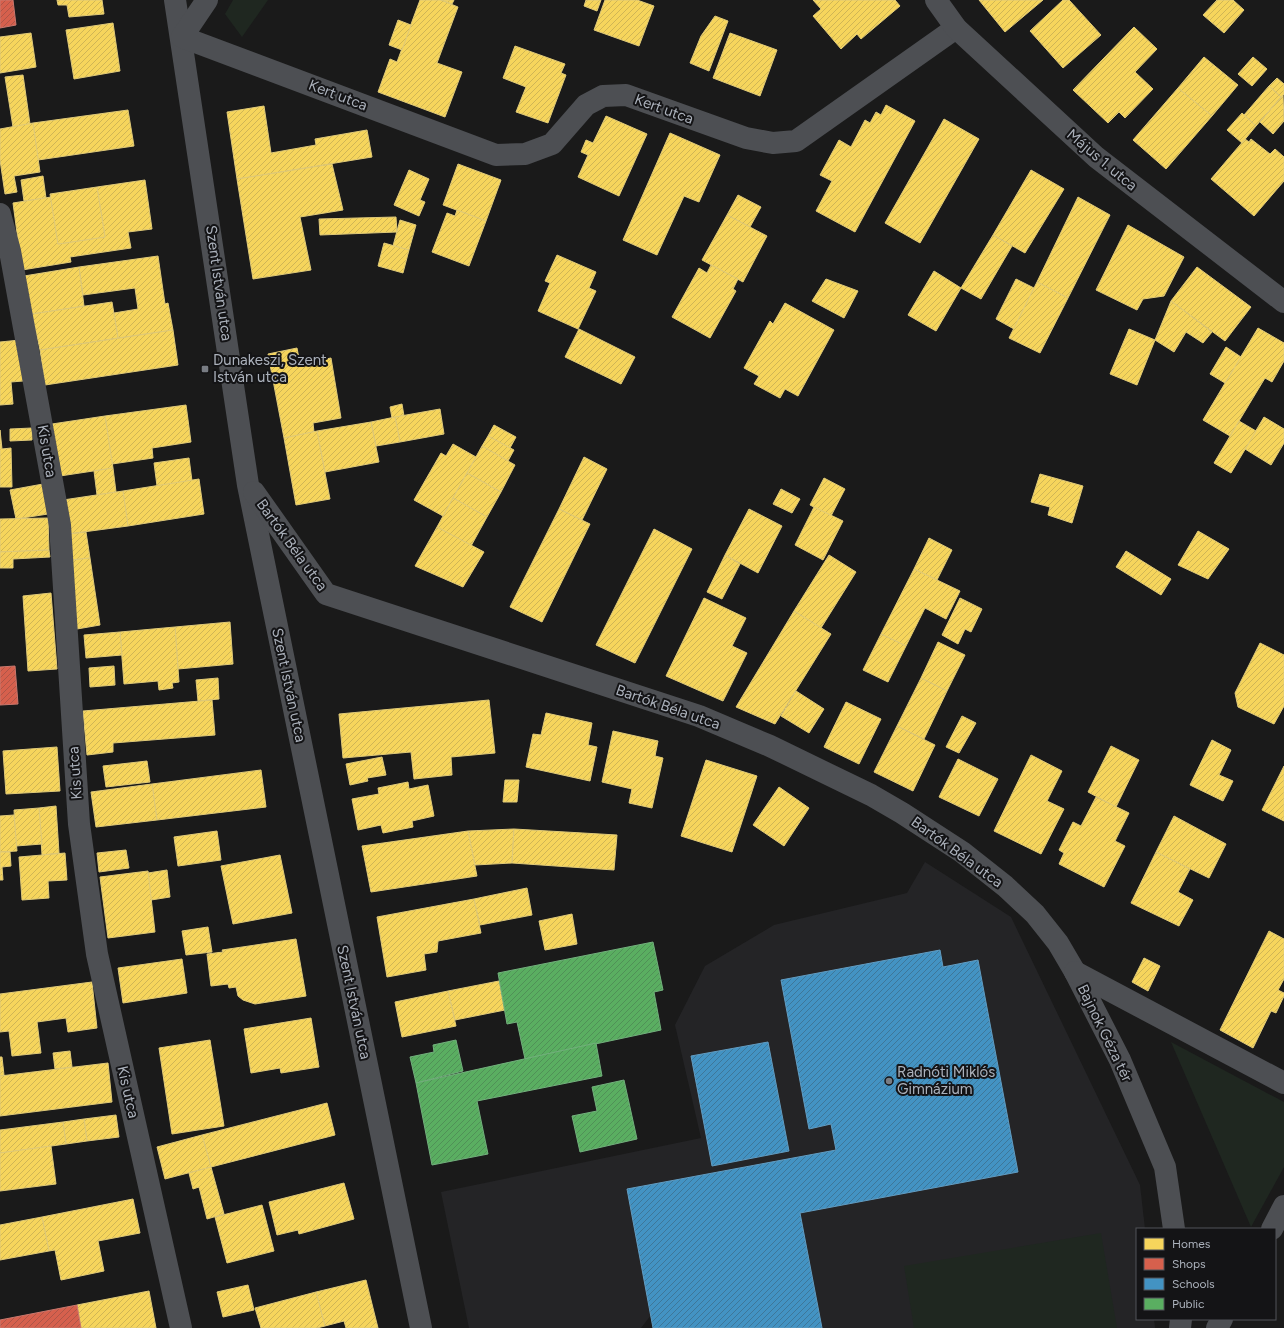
<svg xmlns="http://www.w3.org/2000/svg" width="1284" height="1328" font-family="Figtree,sans-serif">
<defs>
<pattern id="homes-hatch" width="6" height="6" patternUnits="userSpaceOnUse"><rect width="6" height="6" fill="#f6d55c"/><path d="M-1 1l2-2M0 6l6-6M5 7l2-2" fill="none" stroke="#cfb555"/></pattern>
<pattern id="shops-hatch" width="6" height="6" patternUnits="userSpaceOnUse"><rect width="6" height="6" fill="#d6604d"/><path d="M-1 1l2-2M0 6l6-6M5 7l2-2" fill="none" stroke="#ad5548"/></pattern>
<pattern id="schools-hatch" width="6" height="6" patternUnits="userSpaceOnUse"><rect width="6" height="6" fill="#4393c3"/><path d="M-1 1l2-2M0 6l6-6M5 7l2-2" fill="none" stroke="#3e7799"/></pattern>
<pattern id="public-hatch" width="6" height="6" patternUnits="userSpaceOnUse"><rect width="6" height="6" fill="#5aae61"/><path d="M-1 1l2-2M0 6l6-6M5 7l2-2" fill="none" stroke="#509057"/></pattern>
</defs>
<rect width="100%" height="100%" fill="#1a1a1a"/>
<polygon fill="#242426" points="925,862 1011,917 1140,1185 1145,1229 1137,1229 1137,1319 1154,1319 1155,1328 653,1328 651,1315 641,1328 469,1328 441,1192 701,1138 675,1025 705,966 774,925 907,893"/>
<g fill="#1f2720">
<polygon points="233,0 268,0 242,37 225,14"/>
<polygon points="1171,1042 1284,1102 1284,1167 1251,1227"/>
<polygon points="1101,1233 1117,1328 914,1328 904,1266"/>
</g>
<g fill="url(#homes-hatch)" stroke="#e0ca78">
<polygon points="57,0 102,0 104,14 69,17 67,5 58,5"/>
<polygon points="420,0 441,0 458,7 437,63 462,72 445,117 378,92 390,59 397,62"/>
<polygon points="441,0 454,0 452,4"/>
<polygon points="586,0 601,0 597,11 584,6"/>
<polygon points="605,0 637,0 654,6 639,46 594,30"/>
<polygon points="813,0 895,0 900,6 861,39 857,34 841,49 813,16 821,9"/>
<polygon points="979,0 1043,0 1005,32"/>
<polygon points="1063,0 1069,0 1101,35 1063,68 1030,31"/>
<polygon points="1217,0 1233,0 1244,10 1224,33 1203,15"/>
<polygon points="715,16 728,21 709,71 690,63 701,36"/>
<polygon points="398,20 411,25 402,50 389,45"/>
<polygon points="113,23 120,71 74,79 66,30"/>
<polygon points="1134,27 1157,49 1135,72 1153,89 1125,118 1119,112 1108,123 1073,90"/>
<polygon points="31,33 36,67 0,73 0,37"/>
<polygon points="730,33 777,50 760,96 713,78"/>
<polygon points="515,46 565,64 561,73 566,75 548,123 516,112 526,87 503,78"/>
<polygon points="1204,57 1238,85 1212,116 1178,88"/>
<polygon points="1253,57 1267,69 1252,86 1238,74"/>
<polygon points="23,75 30,124 13,127 5,77"/>
<polygon points="1277,78 1284,84 1284,94 1281,97 1269,86"/>
<polygon points="1269,86 1281,97 1256,126 1244,115"/>
<polygon points="1178,88 1212,116 1166,169 1133,140"/>
<polygon points="1283,95 1284,121 1273,134 1260,122"/>
<polygon points="886,105 915,121 855,232 816,211 832,181 820,175 839,140 851,147 865,120 870,123 876,112 881,115"/>
<polygon points="264,106 271,153 316,145 315,139 367,130 372,157 237,179 227,112"/>
<polygon points="128,110 134,146 38,160 33,123"/>
<polygon points="1242,113 1256,126 1242,143 1227,130"/>
<polygon points="606,116 647,134 619,196 578,177 588,155 581,152 586,140 593,143"/>
<polygon points="944,119 979,139 920,243 885,223"/>
<polygon points="33,123 40,172 14,176 17,192 5,194 0,160 0,129"/>
<polygon points="670,133 720,155 699,202 684,196 657,255 623,240"/>
<polygon points="1245,139 1249,142 1251,139 1270,154 1275,149 1284,157 1284,181 1254,216 1211,179"/>
<polygon points="332,164 343,210 300,217 311,270 253,279 237,179"/>
<polygon points="458,164 501,180 486,221 443,205"/>
<polygon points="409,170 429,179 420,200 425,202 419,216 394,205"/>
<polygon points="1031,170 1064,189 1025,253 993,235"/>
<polygon points="43,176 46,198 24,201 21,180"/>
<polygon points="145,180 152,229 128,232 131,248 70,257 71,262 22,270 13,203 51,197 58,244 105,237 97,187"/>
<polygon points="97,187 105,237 58,244 50,194"/>
<polygon points="738,195 761,207 750,227 727,215"/>
<polygon points="1078,197 1110,215 1068,298 1037,282"/>
<polygon points="457,210 486,221 469,266 432,252 447,213 455,216"/>
<polygon points="727,215 767,236 743,282 702,260"/>
<polygon points="396,217 397,232 320,235 319,219"/>
<polygon points="400,220 416,225 409,250 393,246"/>
<polygon points="1128,225 1184,257 1164,296 1143,299 1137,310 1096,290"/>
<polygon points="993,235 1012,246 981,299 961,288"/>
<polygon points="384,243 409,250 403,273 378,266"/>
<polygon points="557,255 596,272 589,288 596,291 578,329 538,311 550,283 545,281"/>
<polygon points="158,256 165,304 168,303 173,330 118,338 114,313 138,309 135,288 83,295 79,267"/>
<polygon points="711,265 738,279 733,289 736,291 710,338 672,317 699,268 707,273"/>
<polygon points="79,267 84,306 32,314 24,276"/>
<polygon points="1197,267 1251,307 1225,341 1171,301"/>
<polygon points="934,271 961,288 936,331 908,315"/>
<polygon points="826,279 858,291 844,318 812,301"/>
<polygon points="1016,279 1034,288 1014,329 996,319"/>
<polygon points="1037,282 1068,298 1040,353 1009,338"/>
<polygon points="1171,301 1212,332 1203,343 1186,332 1174,352 1155,340"/>
<polygon points="112,302 118,338 40,350 32,314"/>
<polygon points="785,303 834,330 798,396 785,389 780,398 754,384 759,376 744,368 770,321 773,324"/>
<polygon points="1258,328 1284,343 1284,361 1272,382 1265,378 1230,436 1203,420"/>
<polygon points="579,329 635,357 621,384 565,357"/>
<polygon points="1129,329 1155,340 1137,385 1110,374"/>
<polygon points="173,330 178,365 45,385 40,350"/>
<polygon points="20,340 23,381 11,382 13,404 0,405 0,342"/>
<polygon points="1226,347 1241,357 1225,383 1210,374"/>
<polygon points="297,348 300,364 331,358 341,418 313,423 314,432 284,438 268,354"/>
<polygon points="402,404 404,416 392,418 390,407"/>
<polygon points="186,405 191,442 152,448 153,458 112,464 105,416"/>
<polygon points="440,409 444,434 400,442 395,417"/>
<polygon points="105,416 113,468 60,476 52,424"/>
<polygon points="395,417 400,442 376,446 371,422"/>
<polygon points="1264,417 1284,429 1284,443 1271,465 1245,449"/>
<polygon points="1239,421 1256,431 1231,473 1214,463"/>
<polygon points="371,422 379,462 325,472 317,431"/>
<polygon points="494,425 516,437 510,448 488,436"/>
<polygon points="32,428 32,440 10,441 10,429"/>
<polygon points="0,430 2,449 11,448 12,487 0,487"/>
<polygon points="317,431 330,499 296,505 284,438"/>
<polygon points="488,436 514,450 508,461 482,446"/>
<polygon points="453,444 476,457 443,516 414,500 441,453 446,456"/>
<polygon points="482,446 515,465 501,492 467,473"/>
<polygon points="584,457 607,469 582,520 559,509"/>
<polygon points="189,458 192,481 157,486 154,463"/>
<polygon points="113,468 116,492 97,495 94,471"/>
<polygon points="467,473 501,492 487,517 453,498"/>
<polygon points="1040,474 1083,486 1072,523 1048,515 1050,507 1031,502"/>
<polygon points="824,478 845,489 831,516 810,505"/>
<polygon points="199,479 204,514 128,526 123,491"/>
<polygon points="43,484 48,514 16,519 10,490"/>
<polygon points="781,489 800,499 792,513 773,504"/>
<polygon points="123,491 128,526 68,534 63,500"/>
<polygon points="453,498 487,517 471,546 437,527"/>
<polygon points="814,507 843,521 823,560 795,545"/>
<polygon points="559,509 590,524 542,622 510,607"/>
<polygon points="749,509 782,526 758,573 725,555"/>
<polygon points="48,518 49,550 0,552 0,519"/>
<polygon points="437,527 484,552 463,587 415,566"/>
<polygon points="654,529 692,549 635,663 596,645"/>
<polygon points="1198,531 1229,549 1208,579 1178,565"/>
<polygon points="86,532 90,558 71,560 68,534"/>
<polygon points="929,538 952,550 937,580 914,569"/>
<polygon points="49,550 50,557 13,559 13,568 0,568 0,552"/>
<polygon points="1126,551 1171,579 1161,595 1116,567"/>
<polygon points="725,555 740,564 722,599 707,592"/>
<polygon points="829,555 856,572 821,628 794,611"/>
<polygon points="90,558 100,625 77,629 71,560"/>
<polygon points="914,569 960,591 946,619 925,608 906,646 881,634"/>
<polygon points="51,593 57,669 28,671 23,596"/>
<polygon points="704,598 746,618 732,646 747,653 723,701 666,676"/>
<polygon points="960,598 982,609 971,632 965,629 958,644 942,635"/>
<polygon points="794,611 831,634 775,724 736,707"/>
<polygon points="230,622 233,664 178,669 175,627"/>
<polygon points="175,627 179,682 172,683 173,688 159,690 158,681 124,684 120,632"/>
<polygon points="120,632 122,655 86,658 84,635"/>
<polygon points="881,634 906,646 888,682 863,670"/>
<polygon points="938,642 965,655 947,691 921,678"/>
<polygon points="1260,643 1284,655 1284,706 1274,724 1238,707 1235,693"/>
<polygon points="114,666 115,685 90,687 89,668"/>
<polygon points="218,678 219,699 198,701 196,680"/>
<polygon points="921,678 947,691 924,739 897,726"/>
<polygon points="796,691 824,709 809,733 781,716"/>
<polygon points="212,700 215,735 113,743 113,752 87,755 83,711"/>
<polygon points="489,700 495,753 451,757 452,775 414,779 411,752 343,758 339,714"/>
<polygon points="846,702 881,719 859,764 824,747"/>
<polygon points="546,713 592,723 588,745 597,747 590,781 526,767 533,734 541,735"/>
<polygon points="962,716 976,723 959,753 946,747"/>
<polygon points="897,726 935,745 913,791 874,772"/>
<polygon points="613,731 658,741 655,756 663,758 652,808 629,803 632,789 602,782"/>
<polygon points="1212,740 1231,750 1219,775 1233,781 1223,801 1190,785"/>
<polygon points="1111,746 1139,760 1116,807 1088,792"/>
<polygon points="57,747 60,791 6,794 3,751"/>
<polygon points="1031,755 1062,771 1047,801 1064,809 1041,854 994,831"/>
<polygon points="382,757 386,775 367,778 368,781 350,785 346,764"/>
<polygon points="958,759 998,779 979,816 939,797"/>
<polygon points="706,760 757,776 732,852 681,836"/>
<polygon points="147,761 150,782 106,787 103,766"/>
<polygon points="1284,766 1284,821 1262,810"/>
<polygon points="261,770 266,807 157,820 152,784"/>
<polygon points="505,780 519,780 517,802 503,802"/>
<polygon points="408,782 409,789 428,785 434,816 412,821 413,827 383,833 381,825 358,830 352,799 379,794 378,788"/>
<polygon points="152,784 157,820 96,827 91,792"/>
<polygon points="779,787 809,808 784,846 753,825"/>
<polygon points="1096,797 1129,813 1115,841 1125,846 1104,887 1059,864 1064,853 1059,850 1073,822 1081,826"/>
<polygon points="56,806 59,853 42,855 39,808"/>
<polygon points="39,808 42,844 16,846 14,810"/>
<polygon points="14,815 17,851 0,852 0,816"/>
<polygon points="1174,816 1226,844 1209,878 1156,852"/>
<polygon points="514,829 512,863 475,865 468,831"/>
<polygon points="514,829 617,835 614,870 512,863"/>
<polygon points="217,831 221,860 178,866 174,837"/>
<polygon points="468,831 477,876 371,892 362,846"/>
<polygon points="126,850 129,868 99,872 97,853"/>
<polygon points="0,852 10,852 11,866 2,867 3,880 0,880"/>
<polygon points="1156,852 1190,869 1178,892 1193,900 1179,926 1131,903"/>
<polygon points="65,853 67,880 48,881 49,898 22,900 19,857"/>
<polygon points="280,855 292,913 233,924 221,866"/>
<polygon points="167,870 170,897 151,900 148,873"/>
<polygon points="148,871 155,932 108,938 100,877"/>
<polygon points="527,888 532,915 480,925 474,899"/>
<polygon points="474,899 481,933 438,941 437,952 424,954 426,970 387,977 377,917"/>
<polygon points="572,914 577,944 545,950 539,921"/>
<polygon points="208,927 212,952 186,955 182,931"/>
<polygon points="1269,931 1284,939 1284,979 1278,990 1284,993 1284,996 1276,1013 1271,1011 1253,1048 1220,1030"/>
<polygon points="296,939 306,996 255,1004 243,1000 238,996 236,987 229,988 228,984 211,986 207,954 223,952 222,950"/>
<polygon points="1144,958 1160,966 1148,991 1132,982"/>
<polygon points="182,959 187,993 123,1003 118,968"/>
<polygon points="499,981 505,1010 455,1020 448,991"/>
<polygon points="92,982 97,1028 68,1032 66,1018 37,1022 41,1053 12,1056 9,1031 0,1032 0,994"/>
<polygon points="448,991 456,1026 402,1037 395,1002"/>
<polygon points="311,1018 319,1067 281,1073 280,1068 251,1073 244,1029"/>
<polygon points="210,1040 224,1126 172,1134 159,1048"/>
<polygon points="70,1051 72,1067 55,1069 53,1053"/>
<polygon points="0,1057 2,1057 4,1075 0,1076"/>
<polygon points="108,1063 112,1102 0,1116 0,1076"/>
<polygon points="327,1103 335,1135 211,1167 202,1135"/>
<polygon points="116,1115 119,1137 87,1141 84,1119"/>
<polygon points="84,1119 87,1141 66,1144 63,1122"/>
<polygon points="63,1122 66,1144 0,1153 0,1130"/>
<polygon points="202,1135 211,1167 165,1179 157,1147"/>
<polygon points="51,1146 56,1184 0,1191 0,1153"/>
<polygon points="211,1167 224,1214 207,1219 199,1187 193,1189 189,1173"/>
<polygon points="344,1183 354,1219 299,1234 298,1230 277,1235 269,1202"/>
<polygon points="133,1199 140,1233 98,1241 104,1271 61,1280 55,1250 49,1251 42,1217"/>
<polygon points="262,1205 274,1251 227,1263 215,1217"/>
<polygon points="42,1217 49,1251 0,1260 0,1225"/>
<polygon points="366,1280 378,1328 346,1328 344,1321 325,1326 316,1292"/>
<polygon points="248,1285 254,1310 223,1317 217,1292"/>
<polygon points="149,1291 156,1328 81,1328 77,1305"/>
<polygon points="316,1292 325,1326 317,1328 261,1328 255,1308"/>
</g>
<g fill="url(#shops-hatch)" stroke="#c9786e">
<polygon points="0,0 13,0 16,25 0,28"/>
<polygon points="15,666 18,704 0,705 0,667"/>
<polygon points="77,1305 81,1328 0,1328 0,1320"/>
</g>
<g fill="url(#schools-hatch)" stroke="#629cc1">
<polygon points="940,950 943,967 978,960 1018,1172 800,1213 822,1328 653,1328 627,1189 836,1150 831,1124 809,1129 781,980"/>
<polygon points="768,1042 789,1151 712,1166 691,1056"/>
</g>
<g fill="url(#public-hatch)" stroke="#72af7c">
<polygon points="653,942 663,990 654,992 661,1030 525,1059 517,1022 507,1024 498,973"/>
<polygon points="456,1040 463,1071 416,1083 410,1057 434,1052 433,1045"/>
<polygon points="596,1043 602,1076 477,1101 488,1154 432,1165 416,1083"/>
<polygon points="624,1080 637,1139 580,1152 572,1116 597,1111 592,1087"/>
</g>
<g fill="none" stroke-linecap="round" stroke-linejoin="round">
<g stroke="#4d4f53" stroke-width="22">
<polyline points="175,0 248,485 421,1328"/>
<polyline points="207,0 182,37 496,155 525,154 552,144 586,105 603,96 626,95 746,138 773,143 796,141 956,28"/>
<polyline points="936,0 956,28 1096,157 1284,302"/>
<polyline points="0,214 10,251 60,525 79,824 97,954 181,1328"/>
<polyline points="254,492 326,594 699,716 770,746 871,795 902,813 962,852 1005,886 1035,914 1058,943 1075,972 1120,1060 1165,1167 1174,1229"/>
<polyline points="1075,972 1284,1083"/>
<polyline points="1272,1229 1284,1206"/>
<polyline points="1180,1328 1181,1319"/>
<polyline points="1217,1328 1222,1319"/>
</g>
</g>
<g fill="#787c83" stroke="#141416" stroke-width="1.5">
<rect x="201" y="365" width="8" height="8" rx="2"/>
<circle cx="889" cy="1081" r="4"/>
</g>
<g text-anchor="middle" stroke-width="4" stroke-linejoin="round" paint-order="stroke">
<g font-size="15" fill="#abb1bb" stroke="#141416">
<text transform="translate(338 95) rotate(21)" y="5">Kert utca</text>
<text transform="translate(664 109) rotate(20)" y="5">Kert utca</text>
<text transform="translate(1102 160) rotate(40)" y="5">Május 1. utca</text>
<text transform="translate(219 283) rotate(82)" y="5">Szent István utca</text>
<text transform="translate(47 451) rotate(80)" y="5">Kis utca</text>
<text transform="translate(292 545) rotate(54)" y="5">Bartók Béla utca</text>
<text transform="translate(289 685) rotate(78)" y="5">Szent István utca</text>
<text transform="translate(668 707) rotate(19)" y="5">Bartók Béla utca</text>
<text transform="translate(75 773) rotate(-94)" y="5">Kis utca</text>
<text transform="translate(957 852) rotate(36)" y="5">Bartók Béla utca</text>
<text transform="translate(354 1002) rotate(78)" y="5">Szent István utca</text>
<text transform="translate(1105 1033) rotate(64)" y="5">Bajnok Géza tér</text>
<text transform="translate(128 1092) rotate(77)" y="5">Kis utca</text>
</g>
<g font-size="15" fill="#abb1bb" stroke="#141416" text-anchor="start">
<text x="213" y="365">Dunakeszi, Szent<tspan x="213" dy="17">István utca</tspan></text>
<text x="897" y="1077">Radnóti Miklós<tspan x="897" dy="17">Gimnázium</tspan></text>
</g>
</g>
<rect x="1136" y="1228" width="140" height="92" fill="#141416" stroke="#505358"/>
<rect x="1144" y="1238" width="20" height="12" fill="#f6d55c" stroke="#505358"/>
<text x="1172" y="1248" font-size="12" fill="#abb1bb">Homes</text>
<rect x="1144" y="1258" width="20" height="12" fill="#d6604d" stroke="#505358"/>
<text x="1172" y="1268" font-size="12" fill="#abb1bb">Shops</text>
<rect x="1144" y="1278" width="20" height="12" fill="#4393c3" stroke="#505358"/>
<text x="1172" y="1288" font-size="12" fill="#abb1bb">Schools</text>
<rect x="1144" y="1298" width="20" height="12" fill="#5aae61" stroke="#505358"/>
<text x="1172" y="1308" font-size="12" fill="#abb1bb">Public</text>
</svg>
